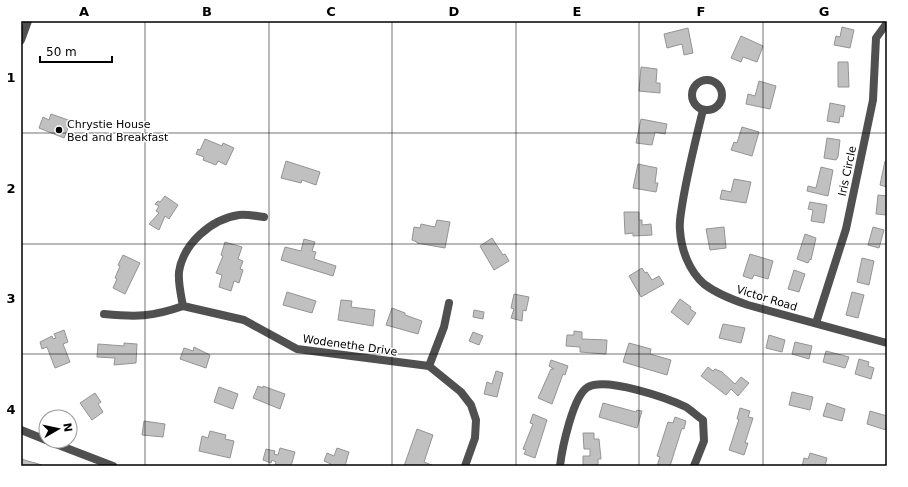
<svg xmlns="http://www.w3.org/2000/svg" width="908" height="487" font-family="'DejaVu Sans',sans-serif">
<rect width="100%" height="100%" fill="#fff"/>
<g fill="#c0c0c0" stroke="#949494">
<polygon points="842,27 854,30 850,48 834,45 836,36 840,37"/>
<polygon points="688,28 693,53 684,55 682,44 667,48 664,34"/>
<polygon points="741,36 763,46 757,62 743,57 741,62 731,58"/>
<polygon points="838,62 848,62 849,87 838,87"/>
<polygon points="641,67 657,69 656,83 660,83 660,93 639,91"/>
<polygon points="759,81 776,86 770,109 746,104 748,94 755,96"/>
<polygon points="830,103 845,106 843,117 840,116 839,123 827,121"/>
<polygon points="51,114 71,121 64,138 39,128 43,117 49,120"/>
<polygon points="641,119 667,124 665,134 655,132 652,145 636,143"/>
<polygon points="742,127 759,132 752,156 731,150 734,142 737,143"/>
<polygon points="827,138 840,140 838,157 836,160 824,158"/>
<polygon points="205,139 222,146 223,143 234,148 226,165 218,161 216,165 203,160 204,157 196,154 198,149 200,150"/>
<polygon points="286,161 320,172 316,185 302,180 301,183 281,178"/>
<polygon points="885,161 887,161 887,187 880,185"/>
<polygon points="638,164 657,168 655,183 658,183 656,192 633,188"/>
<polygon points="821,167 833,170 828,196 807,191 808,186 816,188"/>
<polygon points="734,179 751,182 746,203 720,199 722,190 731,192"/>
<polygon points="878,195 887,196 887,215 876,214"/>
<polygon points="165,196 178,205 169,219 165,216 159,230 149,224 159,213 156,211 159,206 155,204 158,201 160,202"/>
<polygon points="810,202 827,205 824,223 811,221 813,210 808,209"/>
<polygon points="624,212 639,212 639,220 642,220 642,225 651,224 652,235 633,236 633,233 625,234"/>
<polygon points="437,220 450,222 445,248 417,243 417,242 412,240 414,227 420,228 421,224 435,227"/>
<polygon points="724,227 726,248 710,250 706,229"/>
<polygon points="873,227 884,230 879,248 868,245"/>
<polygon points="805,234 816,238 811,260 810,259 808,263 797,259"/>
<polygon points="492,238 503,255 505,254 509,261 494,270 480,246"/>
<polygon points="304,239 315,242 312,251 316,252 314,259 336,266 333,276 281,260 285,247 301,251"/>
<polygon points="225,242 242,247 238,259 243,261 240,269 243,270 239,283 234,281 231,291 219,287 222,275 216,273 223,256 221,255"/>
<polygon points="750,254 773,261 768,279 754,275 752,279 743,276"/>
<polygon points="123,255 140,263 125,294 113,288 117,279 115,278 120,266 118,265"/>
<polygon points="862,258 874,261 869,285 857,282"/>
<polygon points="642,268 645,273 647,272 652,280 659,276 664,284 641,297 629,276"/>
<polygon points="794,270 805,274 799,292 788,289"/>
<polygon points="287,292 316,301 312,313 283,305"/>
<polygon points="852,292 864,295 858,318 846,315"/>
<polygon points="514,294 529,297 526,311 523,310 522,321 511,318 514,309 511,308"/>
<polygon points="680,299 691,307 690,309 696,313 688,325 671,312"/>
<polygon points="341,300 352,301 351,307 375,310 373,326 338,320"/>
<polygon points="392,308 405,313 405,315 422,321 418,334 386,325"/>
<polygon points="474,310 484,312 483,319 473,317"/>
<polygon points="723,324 745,328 741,343 719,338"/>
<polygon points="64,330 68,342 63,344 70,362 55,368 47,347 42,349 40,342 52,336 53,339 56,338 54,334"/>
<polygon points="574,331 582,332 582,339 607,340 606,354 580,352 580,347 566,346 567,335 574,335"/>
<polygon points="473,332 483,336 479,345 469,341"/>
<polygon points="769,335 785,340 782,352 766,348"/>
<polygon points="795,342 812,346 809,359 792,354"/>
<polygon points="124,343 137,344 136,363 114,365 115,358 97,357 98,344 124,346"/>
<polygon points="629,343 651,349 650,354 671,360 667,375 623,362"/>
<polygon points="194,347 210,355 206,368 180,359 184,348 193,351"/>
<polygon points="826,351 849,357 845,368 823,362"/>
<polygon points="859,359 869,362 868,366 874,368 871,379 855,374"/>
<polygon points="551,360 568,366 565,375 563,374 552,404 538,398 551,369 554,369 549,366"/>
<polygon points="708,367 713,371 715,369 722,372 735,384 741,377 749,383 738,396 731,389 726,395 701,376"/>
<polygon points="496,371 503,373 497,397 484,394 487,382 492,384"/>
<polygon points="258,386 263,388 263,386 285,394 280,409 253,398"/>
<polygon points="219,387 238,394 233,409 214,402"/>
<polygon points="792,392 813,397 810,410 789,405"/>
<polygon points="95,393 101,402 98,404 103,412 92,420 80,403"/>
<polygon points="603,403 636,412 637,410 642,411 637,428 599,417"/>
<polygon points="827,403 845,409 842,421 823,416"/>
<polygon points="740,408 750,411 748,417 753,418 745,443 748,443 744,455 729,450 739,419 737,419"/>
<polygon points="870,411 887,416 886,430 867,424"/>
<polygon points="533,414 547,420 535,458 524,454 526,450 523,449 533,424 530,423"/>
<polygon points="675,417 686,421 684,429 682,428 670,466 657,466 660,457 657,456 668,422 673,423"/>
<polygon points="144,421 165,424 163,437 142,435"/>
<polygon points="417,429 433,435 424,462 434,466 404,466"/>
<polygon points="210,431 226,435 225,439 234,441 230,458 199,451 202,436 208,438"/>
<polygon points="583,433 594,433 594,439 599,439 601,459 598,459 598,466 583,466 583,456 590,456 590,449 584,449"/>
<polygon points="280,448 295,452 291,466 275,466 276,462 272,460 271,463 263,460 266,449 275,451 274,454 278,455"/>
<polygon points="337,448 349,452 345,466 330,466 331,464 324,461 327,453 334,456"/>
<polygon points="810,453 827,458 825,466 802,466 804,458 808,459"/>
<polygon points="21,459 42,465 41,466 21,466"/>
</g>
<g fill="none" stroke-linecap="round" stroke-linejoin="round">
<g stroke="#505050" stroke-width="8">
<polyline points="21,40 28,21"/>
<circle cx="707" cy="95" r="15"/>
<path d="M703 110C695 142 687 174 682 206 681 213 679 222 680 230 681 249 689 271 704 284 717 294 733 300 748 305L887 343"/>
<path d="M264 217C256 216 246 214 239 215 211 219 183 244 179 272 178 283 181 295 183 306L244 320 297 349 429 366 461 392 471 405 476 420 475 438 465 466"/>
<path d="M104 314C136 317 152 317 183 306"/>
<polyline points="816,323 846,229 873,100 876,38 887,23"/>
<polyline points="429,366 444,327 449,303"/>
<polyline points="21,430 46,440"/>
<polyline points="48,441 113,466"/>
<path d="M560 466C562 449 573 395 588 387 607 377 667 398 686 407 692 411 697 416 703 420L704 441 694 466"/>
</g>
</g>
<path fill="none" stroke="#000" stroke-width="1" stroke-opacity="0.55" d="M145 21V466M269 21V466M392 21V466M516 21V466M639 21V466M763 21V466M21 133H887M21 244H887M21 354H887"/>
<circle fill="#000" stroke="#fff" stroke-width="1.5" cx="59" cy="130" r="4"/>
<g text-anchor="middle" stroke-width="3" stroke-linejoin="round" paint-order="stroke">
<g font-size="11" fill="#000" stroke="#fff" text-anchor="start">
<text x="67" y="128">Chrystie House<tspan x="67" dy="13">Bed and Breakfast</tspan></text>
</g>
<g font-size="11" fill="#000" stroke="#fff">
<text transform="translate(847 171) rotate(-78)" y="4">Iris Circle</text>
<text transform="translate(767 298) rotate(17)" y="4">Victor Road</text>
<text transform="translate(350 345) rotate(8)" y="4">Wodenethe Drive</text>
</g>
</g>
<rect width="908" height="487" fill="none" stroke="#ffffff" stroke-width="44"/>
<g transform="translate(58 429) rotate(81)"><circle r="19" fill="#ffffff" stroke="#999999"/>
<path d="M0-3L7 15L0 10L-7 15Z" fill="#000000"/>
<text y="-6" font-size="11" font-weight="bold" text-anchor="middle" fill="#000000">N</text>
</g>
<path d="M40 56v6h72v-6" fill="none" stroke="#000000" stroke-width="2"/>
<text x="46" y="56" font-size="12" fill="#000000" stroke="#ffffff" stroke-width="3" paint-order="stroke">50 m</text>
<rect x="22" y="22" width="864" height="443" fill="none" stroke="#000" stroke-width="1.5"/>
<g font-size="13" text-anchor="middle" font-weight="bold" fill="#000">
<text x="84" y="16">A</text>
<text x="207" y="16">B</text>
<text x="331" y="16">C</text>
<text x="454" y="16">D</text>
<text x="577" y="16">E</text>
<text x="701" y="16">F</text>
<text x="824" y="16">G</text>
<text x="11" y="82">1</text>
<text x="11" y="193">2</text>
<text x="11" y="303">3</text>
<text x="11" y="414">4</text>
</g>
</svg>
